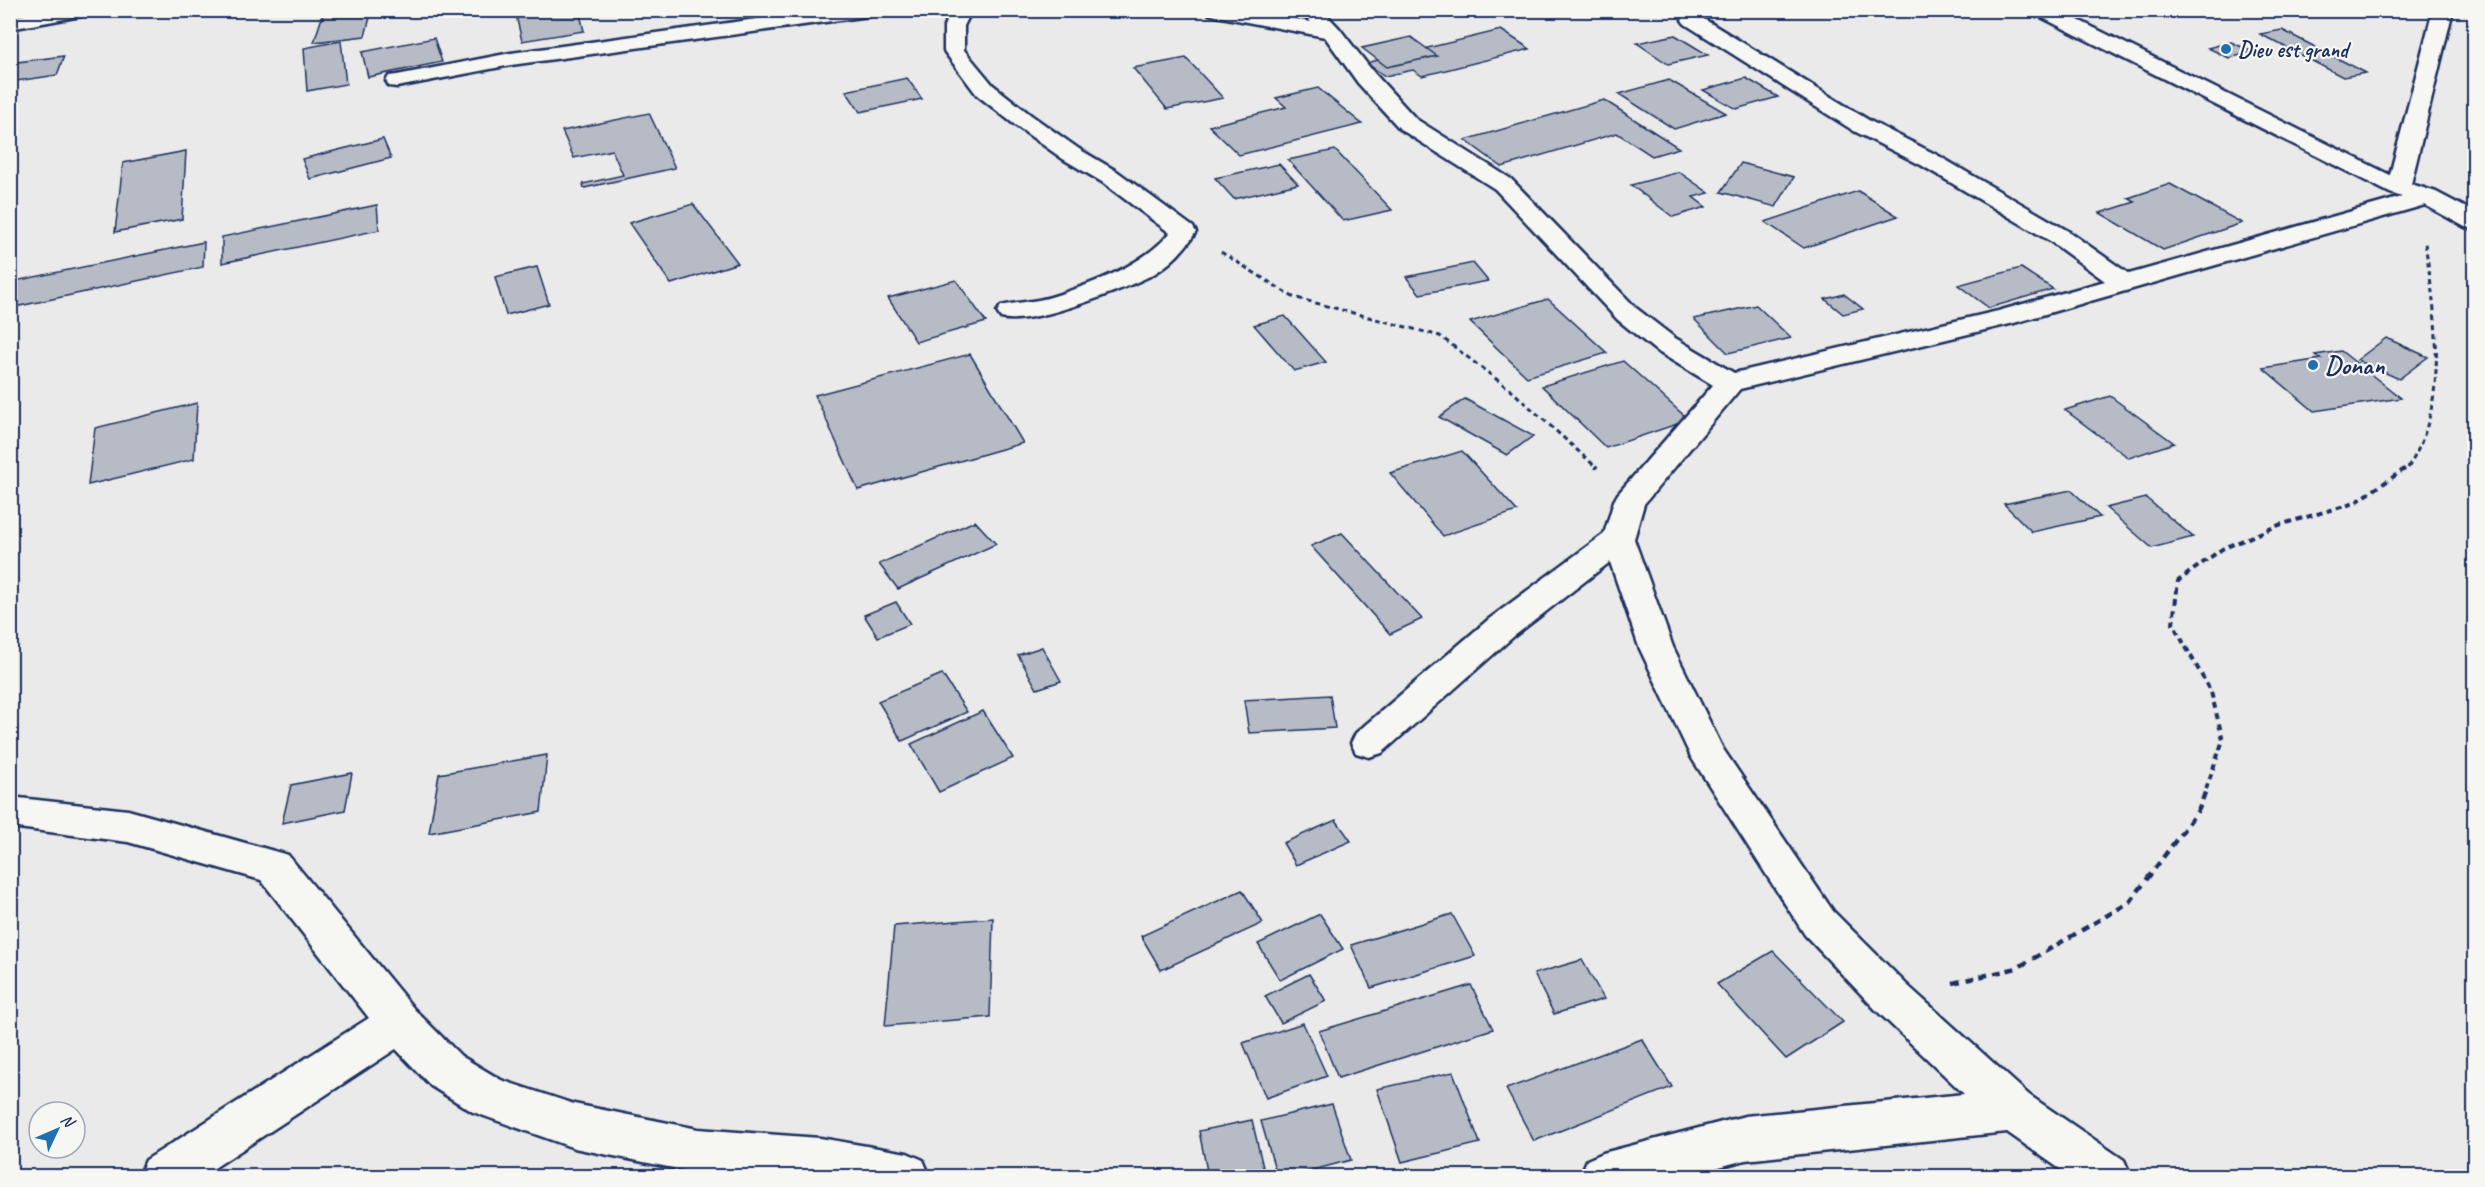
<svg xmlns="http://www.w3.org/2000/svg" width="2485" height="1187" font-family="Caveat,sans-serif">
<rect width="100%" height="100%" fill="#e9eae9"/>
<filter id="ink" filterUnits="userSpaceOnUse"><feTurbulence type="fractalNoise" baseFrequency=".0167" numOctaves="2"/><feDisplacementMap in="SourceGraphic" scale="12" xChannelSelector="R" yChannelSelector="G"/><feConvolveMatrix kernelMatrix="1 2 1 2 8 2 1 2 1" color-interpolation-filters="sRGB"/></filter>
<g filter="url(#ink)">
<g fill="#b6bbc6" stroke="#1b2f5e" stroke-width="1.5">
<polygon points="372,10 365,36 314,42 324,11"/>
<polygon points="579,10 584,31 522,41 515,11"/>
<polygon points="1501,30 1530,49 1422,76 1413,70 1385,76 1366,63"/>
<polygon points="2282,30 2366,73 2343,77 2260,34"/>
<polygon points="1675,35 1708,55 1668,64 1637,43"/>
<polygon points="1411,37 1437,56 1387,67 1362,48"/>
<polygon points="434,38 442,62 368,77 362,52"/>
<polygon points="341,41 346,84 307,91 304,48"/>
<polygon points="2231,42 2253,52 2229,58 2208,48"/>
<polygon points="64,56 57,75 10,82 10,63"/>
<polygon points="1186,58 1223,98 1167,109 1133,68"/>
<polygon points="907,78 922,99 860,112 846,91"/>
<polygon points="1746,78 1778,97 1736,109 1703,90"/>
<polygon points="1669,80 1726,113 1674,129 1619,94"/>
<polygon points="1318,88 1362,124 1239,155 1209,126 1286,107 1276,98"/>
<polygon points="1604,100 1679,148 1652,156 1617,133 1502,167 1465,140"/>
<polygon points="649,113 675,168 584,188 583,184 623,175 612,150 574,158 562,131"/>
<polygon points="383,139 391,158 310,179 302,159"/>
<polygon points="1335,150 1392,210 1343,221 1288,160"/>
<polygon points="186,151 182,219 115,232 123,163"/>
<polygon points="1741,163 1794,177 1776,207 1721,192"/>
<polygon points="1279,164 1298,184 1234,199 1215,178"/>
<polygon points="1679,172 1709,193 1693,197 1706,207 1673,217 1631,185"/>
<polygon points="2170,184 2242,223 2163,250 2100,213 2135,202 2128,198"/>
<polygon points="1858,191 1898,216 1804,248 1765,222"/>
<polygon points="693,204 738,263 671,284 629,223"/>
<polygon points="377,205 379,230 222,263 222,237"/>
<polygon points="204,242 203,267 10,308 10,282"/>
<polygon points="1473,263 1488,281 1420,294 1406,277"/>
<polygon points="537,267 549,304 506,315 495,277"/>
<polygon points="2021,268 2053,289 1989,308 1958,285"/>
<polygon points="956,280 986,322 916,342 888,298"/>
<polygon points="1844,294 1863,309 1843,314 1825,299"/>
<polygon points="1548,299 1607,353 1527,377 1470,322"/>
<polygon points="1756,305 1791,338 1728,353 1694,319"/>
<polygon points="1285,316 1326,362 1294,371 1254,325"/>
<polygon points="2386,338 2428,357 2399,379 2357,360"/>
<polygon points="2341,351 2401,398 2314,411 2263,368 2321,359 2315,355"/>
<polygon points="970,354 1023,443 858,490 815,395"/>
<polygon points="1623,361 1689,420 1606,448 1542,386"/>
<polygon points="2110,396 2174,443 2129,458 2065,410"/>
<polygon points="1465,399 1533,436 1507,455 1439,417"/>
<polygon points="197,403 194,459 88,485 95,428"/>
<polygon points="1462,451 1517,511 1443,536 1390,473"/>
<polygon points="2071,490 2100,517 2032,532 2004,504"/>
<polygon points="2146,498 2193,537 2152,548 2106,508"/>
<polygon points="975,521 996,544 898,589 879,564"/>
<polygon points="1342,533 1422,619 1390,634 1311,546"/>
<polygon points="896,602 910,624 878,637 864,615"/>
<polygon points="1042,647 1061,681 1037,689 1018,655"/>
<polygon points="942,674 967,712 902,741 878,701"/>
<polygon points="1330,695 1335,728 1249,733 1244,700"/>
<polygon points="983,711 1013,758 939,792 911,744"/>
<polygon points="547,755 541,812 429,833 439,774"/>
<polygon points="352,773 345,810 282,823 291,785"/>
<polygon points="1336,820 1351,841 1296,865 1283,843"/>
<polygon points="1242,890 1263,923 1161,970 1141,936"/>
<polygon points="1320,914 1343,949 1280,980 1258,944"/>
<polygon points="1452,914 1475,956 1371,988 1351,945"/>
<polygon points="993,918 990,1017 885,1026 894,926"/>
<polygon points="1773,951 1843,1022 1786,1059 1717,984"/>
<polygon points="1582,960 1604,999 1554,1014 1534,974"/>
<polygon points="1309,974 1326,1001 1281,1023 1265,996"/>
<polygon points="1471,985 1493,1029 1338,1078 1319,1031"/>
<polygon points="1303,1023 1327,1076 1266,1098 1243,1043"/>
<polygon points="1642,1039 1672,1087 1534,1141 1506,1089"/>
<polygon points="1453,1072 1480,1143 1402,1162 1377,1089"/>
<polygon points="1332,1104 1351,1160 1290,1176 1277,1176 1261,1121"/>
<polygon points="1252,1120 1265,1176 1208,1176 1199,1131"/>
</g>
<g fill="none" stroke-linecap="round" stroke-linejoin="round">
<defs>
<g id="street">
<polygon points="46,10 91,10 88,14 81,16 10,29 10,17"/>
<polygon points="822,10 879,10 876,14 869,16 511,65 397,87 389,86 386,81 389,76 397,75 511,53"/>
<path d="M952 10H972L964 26V50L993 85 1031 115 1079 149 1118 172 1193 227 1196 232C1185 249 1169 266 1150 276 1119 291 1032 326 1001 318L997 312 1001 306C1017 302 1035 302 1051 297 1092 284 1142 266 1170 233L1102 182 1063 159 1015 125 977 95 944 51V26Z"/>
<polygon points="1206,10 1250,10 1311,22 1300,10 1322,10 1339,28 1374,73 1416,119 1511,179 1636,308 1675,338 1734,373 1998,311 2105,281 2050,241 1921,165 1854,131 1685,24 1682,20 1685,16 1699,16 1870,121 1937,155 2068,231 2129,274 2402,197 2390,193 2035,14 2032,10 2058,10 2390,175 2433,10 2453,10 2411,184 2436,192 2474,212 2474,229 2465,227 2425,205 2014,323 1740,389 1644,504 1634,539 1673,647 1723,749 1833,911 1906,984 2029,1095 2124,1160 2131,1176 2070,1176 2007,1132 1745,1160 1685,1176 1580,1176 1587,1160 1603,1153 1745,1116 1964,1094 1876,1010 1805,935 1691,757 1639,647 1610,562 1513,637 1382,753 1369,757 1356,753 1351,743 1356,733 1489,619 1604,534 1614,501 1618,494 1713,385 1655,350 1618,320 1495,189 1400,129 1358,83 1325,37 1216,16 1209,14"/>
<polygon points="10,797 128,810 288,855 414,1009 461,1056 501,1080 574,1104 698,1129 820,1138 907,1153 923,1160 930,1176 736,1176 698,1173 574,1148 473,1112 431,1086 396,1049 202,1176 139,1176 146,1160 369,1018 261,880 128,842 10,827"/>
</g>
</defs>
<use href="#street" stroke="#1b2f5e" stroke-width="5"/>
<g stroke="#1b2f5e" stroke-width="3" stroke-dasharray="5 4" stroke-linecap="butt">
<polyline points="1221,252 1293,297 1440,336 1513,392 1597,468"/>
<path d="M2408 468C2450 401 2436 317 2425 243"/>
</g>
<g stroke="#1b2f5e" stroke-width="4" stroke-dasharray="6 4.5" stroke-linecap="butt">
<polyline points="1595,466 1597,468"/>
<polyline points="2206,789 2223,740 2211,692 2173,624 2178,581 2222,549 2279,525 2355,503 2409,466"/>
</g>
<polyline stroke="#1b2f5e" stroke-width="4.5" stroke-dasharray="8 6" stroke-linecap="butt" points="1953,983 2017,968 2130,902 2199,809 2207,787"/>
<use href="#street" fill="#f6f6f2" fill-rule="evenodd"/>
</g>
</g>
<g fill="#1f6fb2" stroke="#f6f6f2" stroke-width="2">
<circle cx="2226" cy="49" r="6"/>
<circle cx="2313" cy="365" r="6"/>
</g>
<g text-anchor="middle" stroke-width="4.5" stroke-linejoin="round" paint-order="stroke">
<g font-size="22" font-weight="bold" fill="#1b2f5e" stroke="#f6f6f2" text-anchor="start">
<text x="2238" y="57">Dieu est grand</text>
</g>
<g font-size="26" font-weight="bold" fill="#1b2f5e" stroke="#f6f6f2" text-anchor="start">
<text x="2325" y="374">Donan</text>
</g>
</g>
<rect width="2485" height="1187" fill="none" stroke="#f6f6f2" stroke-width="36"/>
<rect x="18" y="18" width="2449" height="1151" fill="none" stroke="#1b2f5e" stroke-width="2" filter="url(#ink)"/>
<g transform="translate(57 1130) rotate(46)"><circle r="28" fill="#f6f6f2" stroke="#9ea6b7" stroke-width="1.5"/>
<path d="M0-4.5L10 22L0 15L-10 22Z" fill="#1f6fb2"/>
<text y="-9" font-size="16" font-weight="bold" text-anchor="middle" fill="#1b2f5e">N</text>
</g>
</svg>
